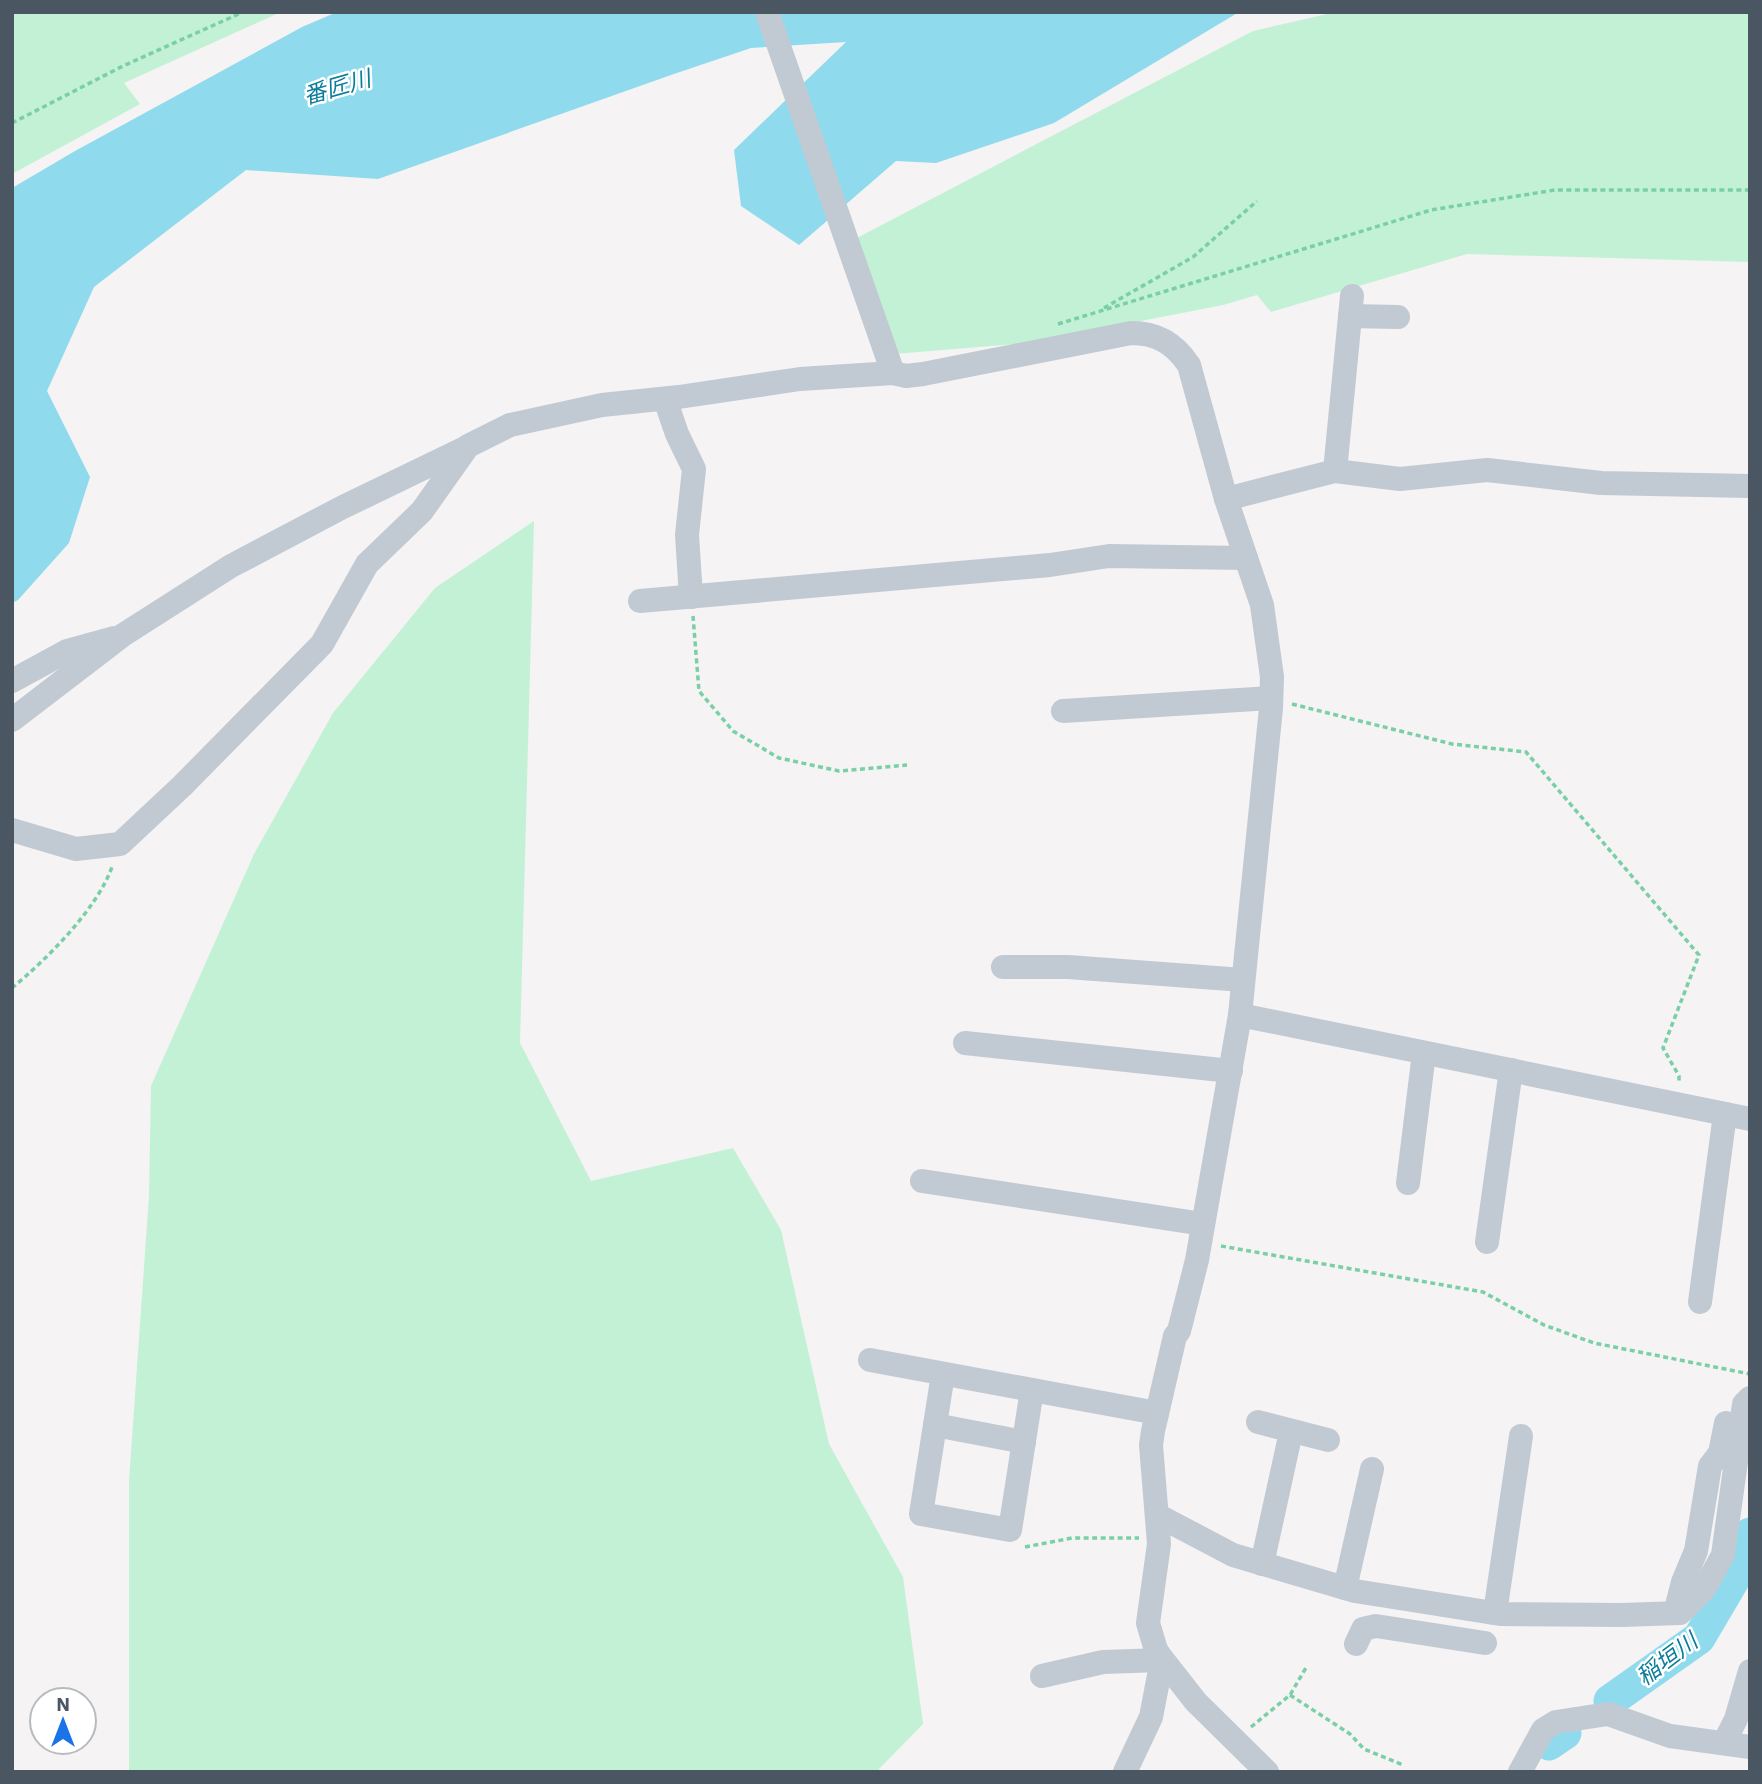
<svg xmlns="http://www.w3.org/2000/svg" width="1762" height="1784" font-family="'IBM Plex Sans','Noto Sans JP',sans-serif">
<rect width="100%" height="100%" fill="#f5f3f3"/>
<g fill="#c3f1d5">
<polygon points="12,12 281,12 124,83 140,104 12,174"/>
<polygon points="1336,12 1750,12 1750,262 1467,254 1271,312 1257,295 1223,305 1028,343 894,354 855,239 1253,31"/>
<polygon points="534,521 520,1043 591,1181 733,1148 781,1230 829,1444 903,1577 923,1724 876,1772 129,1772 129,1481 149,1196 151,1086 254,854 333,713 435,588"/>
</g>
<polygon fill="#90daee" points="337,12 1239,12 1054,123 936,163 896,161 799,245 741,206 734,150 846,42 751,48 671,75 378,179 246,170 94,287 47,391 90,477 69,543 18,600 12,603 12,188 75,151 302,27"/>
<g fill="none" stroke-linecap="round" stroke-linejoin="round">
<g stroke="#90daee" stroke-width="33">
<polyline points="1610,1701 1699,1638 1742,1565 1750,1534"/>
<polyline points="1549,1744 1565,1733"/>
</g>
<g stroke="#7ad0a6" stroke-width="3.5" stroke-dasharray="5 3.5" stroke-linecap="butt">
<polyline points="12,123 123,66 243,12"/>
<polyline points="1104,308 1193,257 1257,201"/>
<polyline points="1058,324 1431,210 1555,190 1750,190"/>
<polyline points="693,616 699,691 733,731 779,758 839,771 907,765"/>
<polyline points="1292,704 1452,744 1526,752 1699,955 1663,1048 1679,1076 1679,1084"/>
<path d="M12 988C47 959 97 909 112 867"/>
<polyline points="1221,1246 1483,1292 1544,1325 1594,1343 1750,1374"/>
<polyline points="1025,1547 1072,1538 1139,1538"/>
<polyline points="1290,1695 1350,1734 1364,1749 1403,1765"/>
<polyline points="1251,1727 1290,1695 1307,1666"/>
</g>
<g stroke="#c1cad2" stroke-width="24">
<path d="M767 12 893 373 906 376 923 374 1131 333C1157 333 1174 343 1189 365L1226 499 1262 605 1272 677 1271 708 1240 1015 1197 1260 1179 1331 1175 1336 1153 1431 1151 1445 1159 1544 1148 1623 1156 1650 1162 1660 1151 1717 1125 1772"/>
<polyline points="1350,316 1398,317"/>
<polyline points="665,399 677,434 694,469 687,535 691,597"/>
<polyline points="1335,471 1352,296"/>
<polyline points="1226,499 1335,471 1400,479 1487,470 1601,483 1750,486"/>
<polyline points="640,601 1050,565 1109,556 1246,558"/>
<polyline points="12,681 67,651 114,638"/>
<polyline points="1063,711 1271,698"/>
<polyline points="12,720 123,635 231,566 343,507 463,449"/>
<polyline points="12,830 76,849 120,844 182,786 322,644 367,564 422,511 468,446 510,425 602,405 679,397 800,379 893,373"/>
<polyline points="1003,967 1068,967 1243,980"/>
<polyline points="1240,1015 1750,1119"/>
<polyline points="965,1043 1231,1071"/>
<polyline points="922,1181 1203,1224"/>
<polyline points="1408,1183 1424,1053"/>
<polyline points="1487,1242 1511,1070"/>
<polyline points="1700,1302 1725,1114"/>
<polyline points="870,1360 1157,1413"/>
<polyline points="943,1374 921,1514 1010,1530 1032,1390"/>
<polyline points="1258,1422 1328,1440"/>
<polyline points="935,1425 1024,1442"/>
<polyline points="1157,1515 1233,1555 1355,1591 1500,1614 1622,1615 1680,1613 1704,1589 1723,1555 1744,1404 1750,1398"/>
<polyline points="1262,1564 1291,1432"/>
<polyline points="1345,1588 1372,1469"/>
<polyline points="1495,1613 1521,1436"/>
<polyline points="1675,1613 1683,1582 1696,1551 1710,1466 1720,1453 1726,1423"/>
<polyline points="1356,1644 1363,1629 1376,1626 1485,1643"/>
<polyline points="1156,1651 1196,1702 1267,1772"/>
<polyline points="1042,1676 1103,1662 1162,1660"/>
<polyline points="1724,1743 1736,1719 1750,1671"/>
<polyline points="1520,1772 1543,1730 1556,1722 1608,1714 1670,1736 1750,1747"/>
</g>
</g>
<g text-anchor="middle" stroke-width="5" stroke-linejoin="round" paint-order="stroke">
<g font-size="23" font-style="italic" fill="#0c7c9b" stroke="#fff">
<text transform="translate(337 87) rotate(-16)" y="8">番匠川</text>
<text transform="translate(1667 1659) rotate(-37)" y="8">稲垣川</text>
</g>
</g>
<rect width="1762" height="1784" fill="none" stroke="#4a5661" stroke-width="28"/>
<g transform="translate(63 1721)"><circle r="33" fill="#ffffff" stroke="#b7bbc0" stroke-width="2"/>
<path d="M0-5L12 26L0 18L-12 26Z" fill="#1a73e8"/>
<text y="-10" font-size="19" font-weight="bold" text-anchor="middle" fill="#4a5661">N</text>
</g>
</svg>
